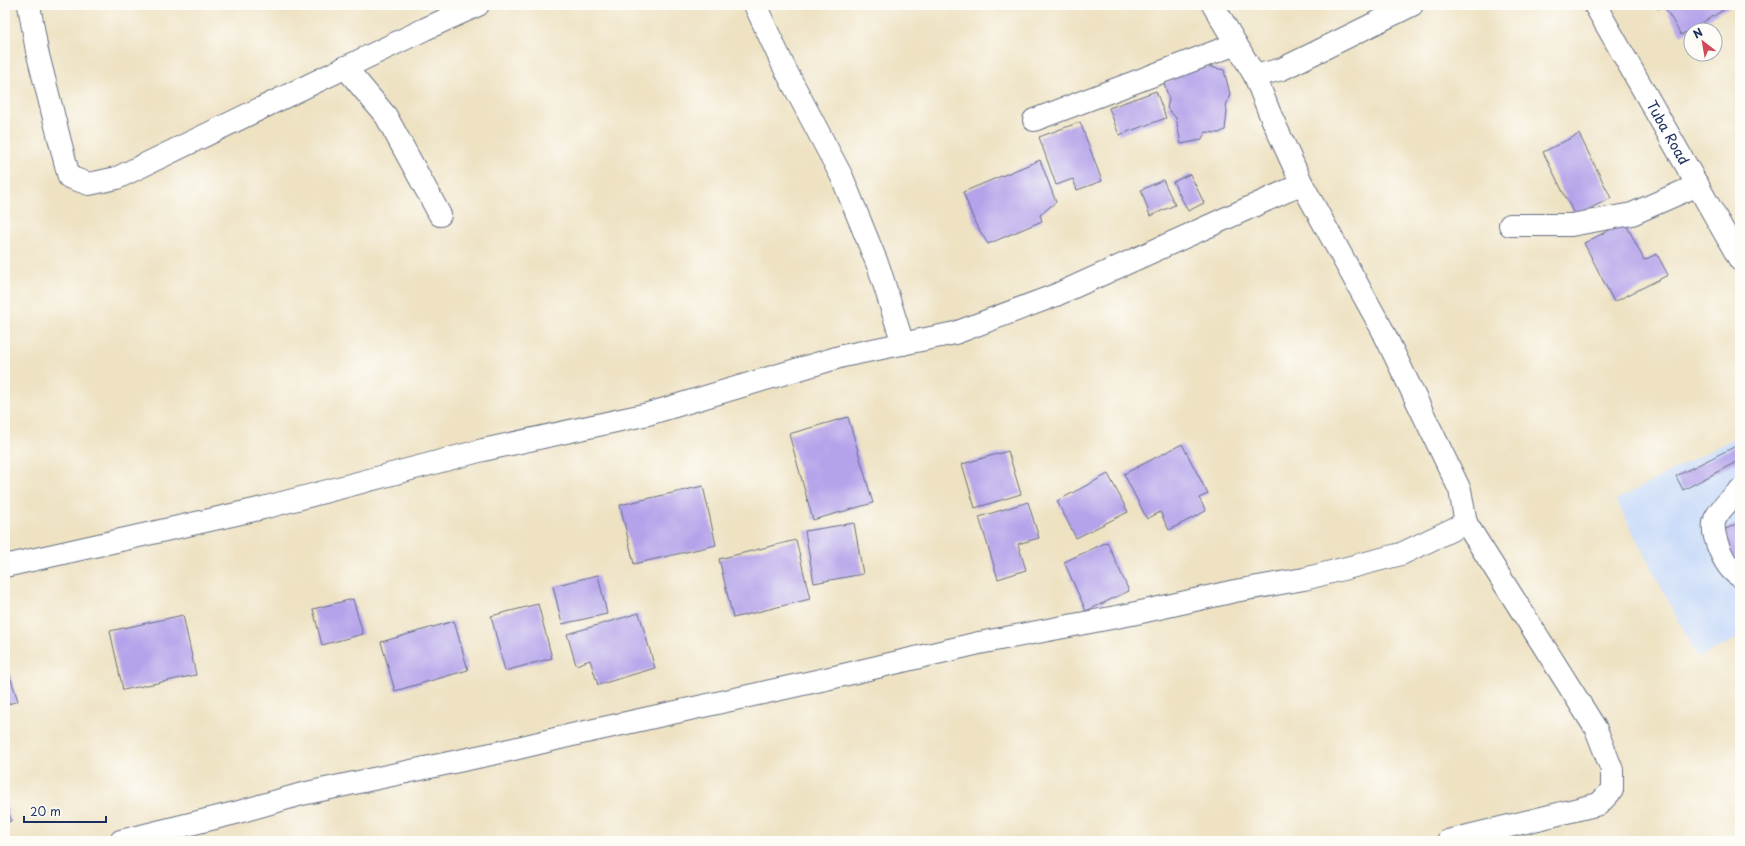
<svg xmlns="http://www.w3.org/2000/svg" width="1745" height="846" font-family="'Playpen Sans',sans-serif">
<rect width="100%" height="100%" fill="#fdfcf7"/>
<filter id="ink" filterUnits="userSpaceOnUse"><feTurbulence type="fractalNoise" baseFrequency=".025" numOctaves="2"/><feDisplacementMap in="SourceGraphic" scale="8" xChannelSelector="R" yChannelSelector="G"/><feConvolveMatrix kernelMatrix="1 2 1 2 8 2 1 2 1" color-interpolation-filters="sRGB"/></filter>
<filter id="wash" filterUnits="userSpaceOnUse"><feTurbulence type="fractalNoise" baseFrequency=".012" numOctaves="4" result="noise"/><feDisplacementMap in="SourceGraphic" scale="16" xChannelSelector="R" yChannelSelector="G"/><feGaussianBlur stdDeviation="0.9" result="paint"/><feColorMatrix in="noise" values="0 0 0 0 0 0 0 0 0 0 0 0 0 0 0 0 0 1.4 0 .05"/><feComposite in="paint" operator="in"/></filter>
<g filter="url(#wash)">
<rect width="100%" height="100%" fill="#eee2c3"/>
<polygon fill="#cadcf9" points="1740,435 1740,637 1698,658 1616,500"/>
<g id="blocks">
<g fill="#b4a2ea">
<polygon points="1656,5 1732,5 1681,35 1664,6 1658,9"/>
<polygon points="1197,64 1224,70 1230,94 1226,106 1227,111 1225,130 1219,133 1206,132 1201,140 1181,144 1176,118 1167,108 1169,99 1164,83 1172,80 1181,67"/>
<polygon points="1156,91 1166,118 1119,135 1109,108"/>
<polygon points="1080,122 1102,181 1077,190 1073,179 1056,185 1039,137"/>
<polygon points="1579,134 1611,198 1575,216 1543,152"/>
<polygon points="1040,160 1056,202 1040,215 1042,221 988,244 975,223 963,192"/>
<polygon points="1190,174 1204,203 1188,211 1173,182"/>
<polygon points="1163,180 1175,205 1150,216 1141,190"/>
<polygon points="1625,222 1644,260 1657,254 1668,275 1614,302 1584,243"/>
<polygon points="848,417 873,503 813,520 789,434"/>
<polygon points="1182,444 1208,494 1199,498 1206,511 1169,530 1160,512 1147,519 1124,474"/>
<polygon points="1740,444 1740,460 1683,490 1676,476"/>
<polygon points="1008,451 1021,494 975,508 962,464"/>
<polygon points="1108,474 1128,512 1076,538 1057,501"/>
<polygon points="703,486 716,545 634,564 620,505"/>
<polygon points="1028,502 1039,538 1018,544 1026,570 998,579 979,517"/>
<polygon points="1740,522 1740,555 1733,559 1720,532"/>
<polygon points="854,523 863,574 814,583 805,531"/>
<polygon points="796,540 810,599 733,618 719,559"/>
<polygon points="1107,542 1129,591 1086,611 1064,562"/>
<polygon points="598,575 607,614 562,624 553,586"/>
<polygon points="353,599 363,634 322,645 313,609"/>
<polygon points="538,604 552,658 505,671 491,616"/>
<polygon points="639,613 655,668 598,685 590,660 576,665 567,634"/>
<polygon points="183,615 196,675 123,690 110,631"/>
<polygon points="454,621 468,670 395,691 381,642"/>
<polygon points="5,660 18,701 5,705"/>
<polygon points="5,800 11,821 5,823"/>
</g>
</g>
</g>
<g filter="url(#ink)">
<use href="#blocks" fill-opacity="0" stroke="#656e81" stroke-width="1"/>
<g fill="none" stroke-linecap="round" stroke-linejoin="round">
<defs>
<g id="minor">
<polyline points="29,5 37,51 69,177 89,184 117,178 425,29 478,5"/>
<polyline points="755,5 784,67 842,177 879,268 903,344"/>
<polyline points="1213,5 1255,76 1270,114 1302,184 1382,329 1412,391 1460,490 1466,523 1596,729 1612,770 1612,790 1599,804 1448,841"/>
<path id="s1" d="M1595 5 1740 260"/>
<polyline points="345,67 386,116 440,215"/>
<polyline points="1255,76 1282,69 1412,5"/>
<polyline points="1034,120 1236,44"/>
<polyline points="1510,225 1571,225 1632,214 1698,185"/>
<path d="M1740 490C1732 498 1720 508 1715 519 1709 533 1726 571 1740 576"/>
<polyline points="5,566 263,508 483,450 648,414 843,356 955,333 1056,295 1302,184"/>
<polyline points="121,841 235,813 302,794 501,752 572,735 839,676 979,643 1132,614 1235,591 1304,579 1401,554 1466,523"/>
</g>
</defs>
<use href="#minor" stroke="#656e81" stroke-width="24"/>
<use href="#minor" stroke="#fff" stroke-width="22"/>
</g>
</g>
<g text-anchor="middle" stroke-width="3.5" stroke-linejoin="round" paint-order="stroke">
<g font-size="14" fill="#1b2f5e" stroke="#fdfcf7">
<text dy="5" stroke="none"><textPath href="#s1" startOffset="147">Tuba Road</textPath></text>
</g>
</g>
<rect width="1745" height="846" fill="none" stroke="#fdfcf7" stroke-width="20"/>
<g transform="translate(1703 42) rotate(329)"><circle r="19" fill="#fdfcf7" stroke="#a3aaba"/>
<path d="M0-3L7 15L0 10L-7 15Z" fill="#d1495b"/>
<text y="-6" font-size="11" font-weight="bold" text-anchor="middle" fill="#1b2f5e">N</text>
</g>
<path d="M24 816v6h82v-6" fill="none" stroke="#1b2f5e" stroke-width="2"/>
<text x="30" y="816" font-size="12" fill="#1b2f5e" stroke="#fdfcf7" stroke-width="3" paint-order="stroke">20 m</text>
</svg>
